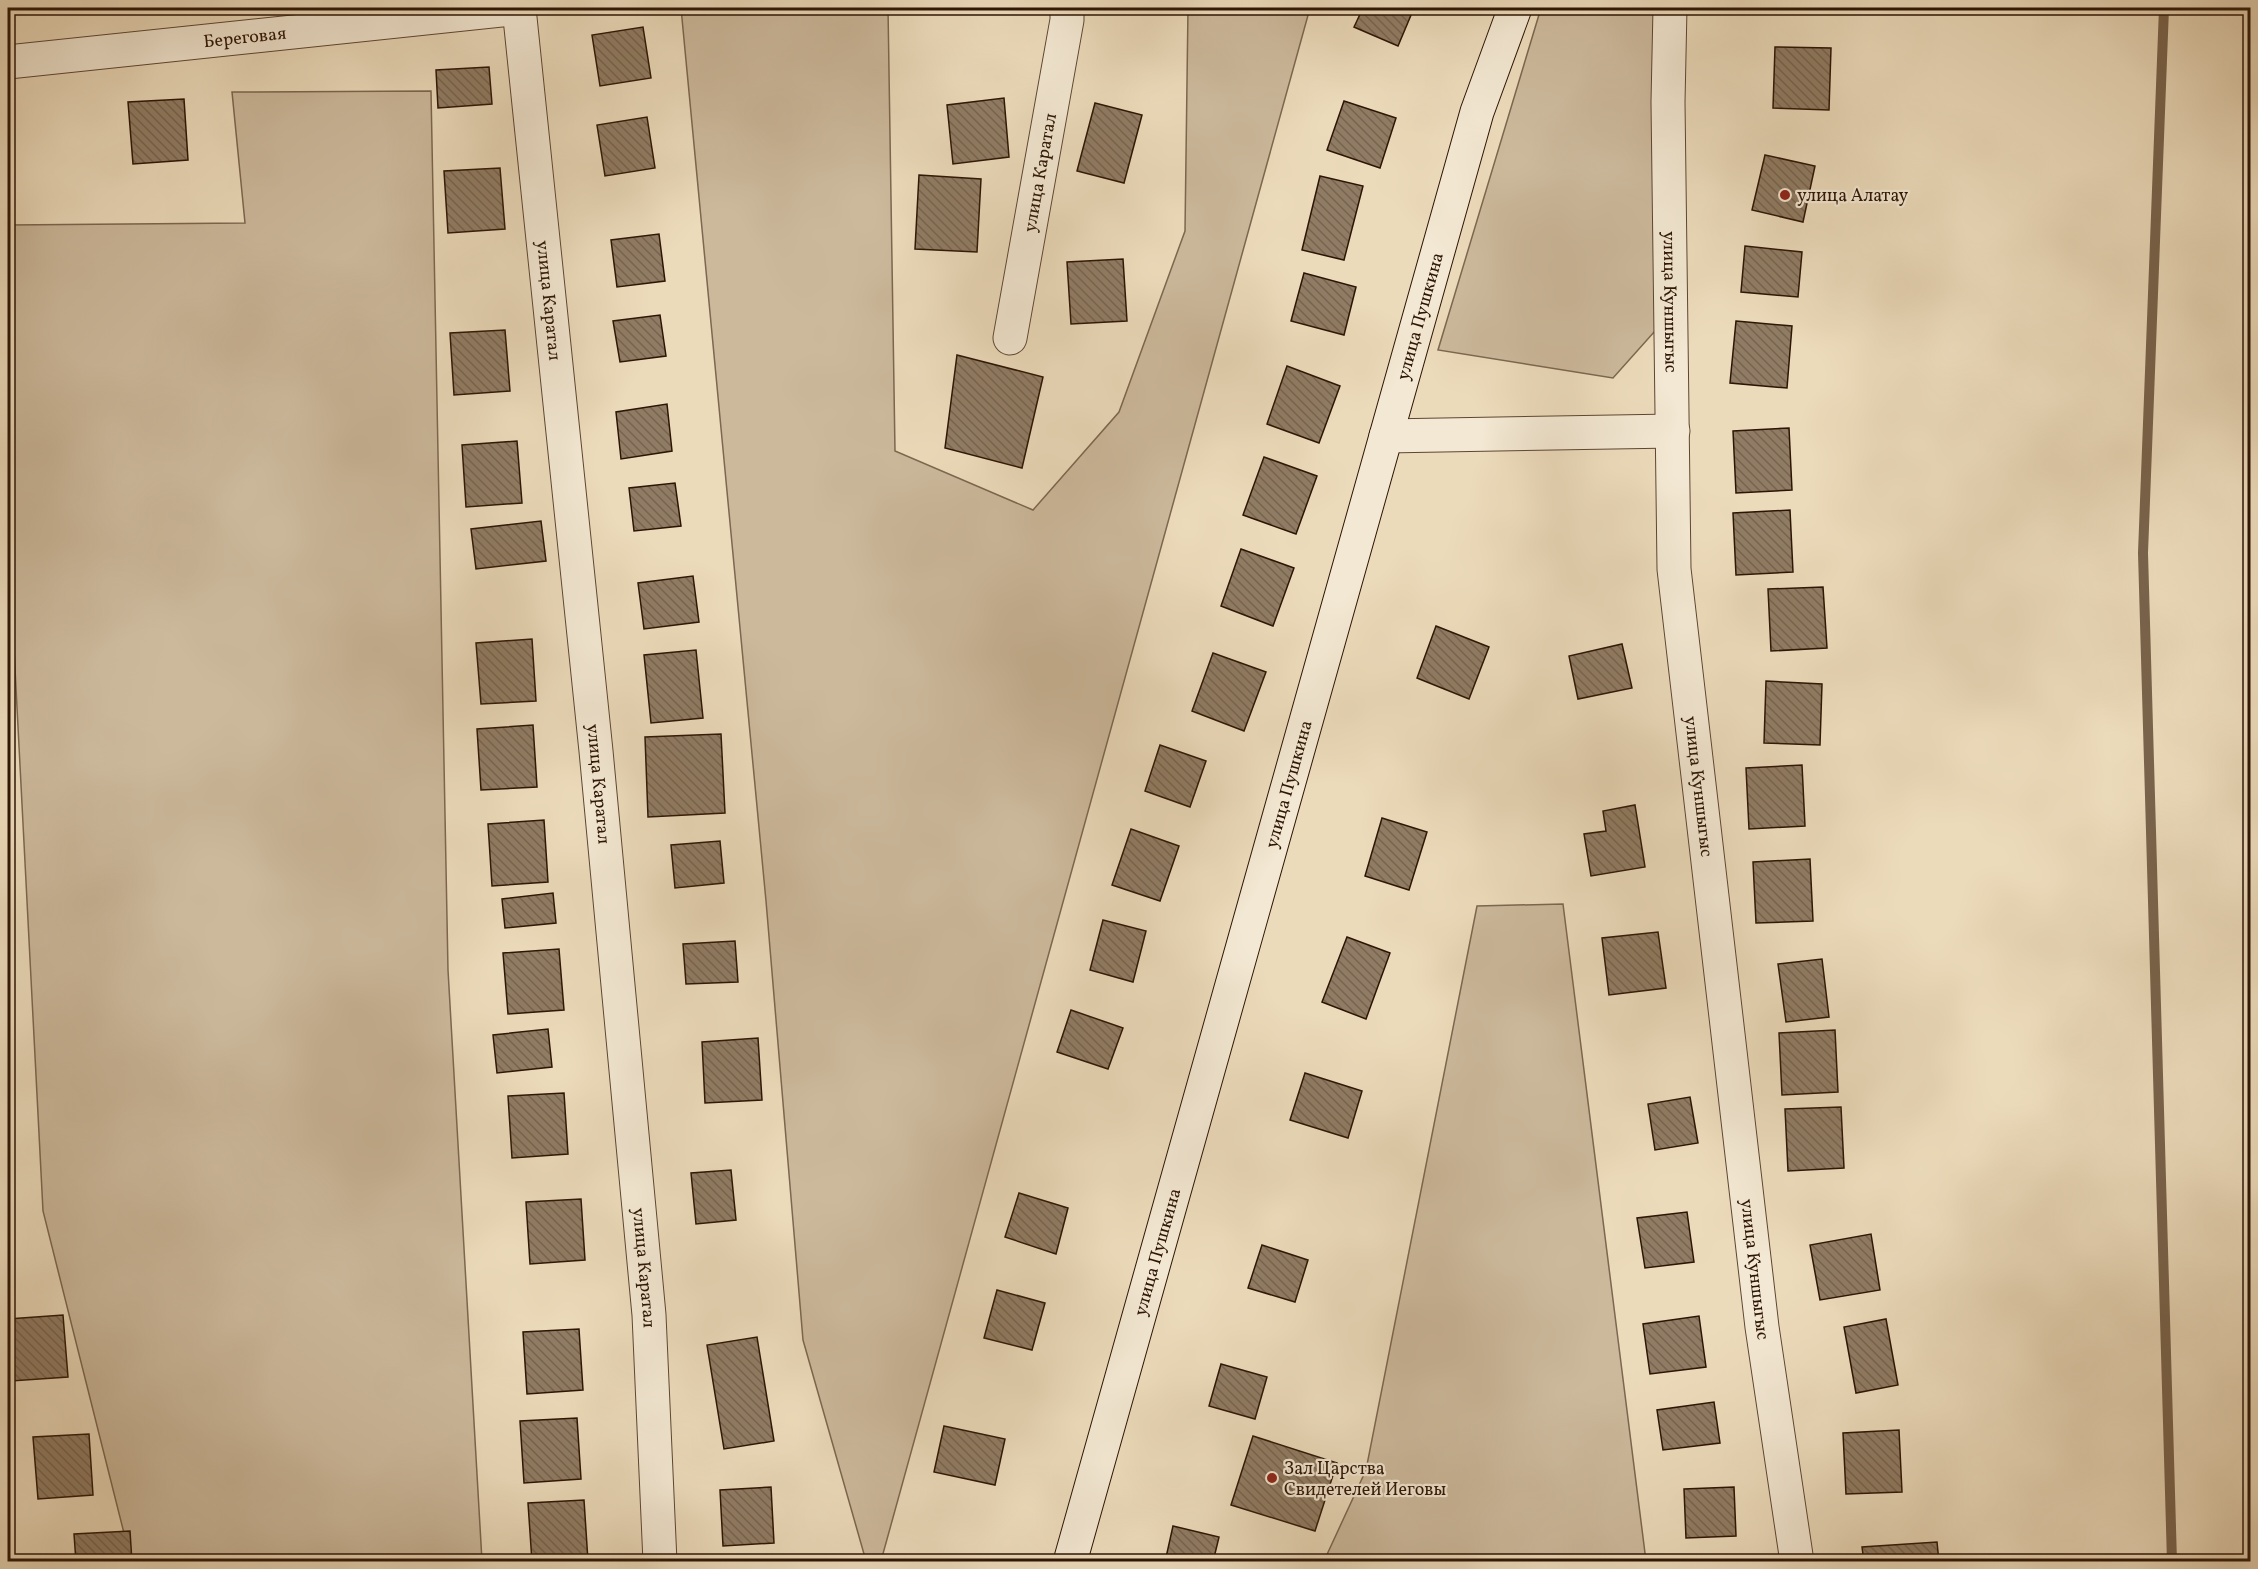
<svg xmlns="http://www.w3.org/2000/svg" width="2258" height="1569" font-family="Vollkorn,serif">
<defs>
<pattern id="building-back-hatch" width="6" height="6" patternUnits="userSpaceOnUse" patternTransform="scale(1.5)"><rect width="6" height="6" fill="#907c64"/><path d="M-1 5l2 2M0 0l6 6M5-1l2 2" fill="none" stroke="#766450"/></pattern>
</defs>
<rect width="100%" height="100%" fill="#ecdbbb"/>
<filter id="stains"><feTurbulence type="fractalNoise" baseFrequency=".00333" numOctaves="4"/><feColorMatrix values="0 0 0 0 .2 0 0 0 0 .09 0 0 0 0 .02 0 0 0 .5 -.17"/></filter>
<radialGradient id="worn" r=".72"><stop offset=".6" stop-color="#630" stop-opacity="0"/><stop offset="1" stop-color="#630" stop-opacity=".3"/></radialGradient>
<g fill="#ccb99c" stroke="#7c6750" stroke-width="1.5">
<polygon points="681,8 888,8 895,451 1033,510 1119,412 1185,231 1188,8 1310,8 881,1561 866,1561 803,1340 766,901"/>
<polygon points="1541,8 1656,8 1655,331 1613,378 1438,350"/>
<polygon points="431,91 448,970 482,1561 131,1561 43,1211 8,533 8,225 245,223 232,92"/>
<polygon points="1563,904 1646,1561 1324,1561 1366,1470 1477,906"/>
</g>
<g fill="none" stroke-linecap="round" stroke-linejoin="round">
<polyline stroke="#79644d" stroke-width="10" points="2164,8 2143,553 2172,1562"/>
</g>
<g fill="url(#building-back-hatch)" stroke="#2d1505" stroke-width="1.5">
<polygon points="986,8 1042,8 986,11"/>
<polygon points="1363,8 1414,8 1398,46 1354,27"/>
<polygon points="643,27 651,78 600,86 592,35"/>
<polygon points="1775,47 1831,48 1829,110 1773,108"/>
<polygon points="489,67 492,104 438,108 436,70"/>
<polygon points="1004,98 1009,157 953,164 947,105"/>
<polygon points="184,99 188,160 133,164 128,102"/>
<polygon points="1344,101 1396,118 1380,168 1327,150"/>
<polygon points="1095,103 1142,115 1124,183 1077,171"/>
<polygon points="647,117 655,168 605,176 597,125"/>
<polygon points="1765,155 1815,166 1803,222 1752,210"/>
<polygon points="500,168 505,229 448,233 444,171"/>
<polygon points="919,175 981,179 977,252 915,249"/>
<polygon points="1320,176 1363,186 1344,260 1302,250"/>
<polygon points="659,234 665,281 617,287 611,240"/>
<polygon points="1745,246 1802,252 1798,297 1741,292"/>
<polygon points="1123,259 1127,321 1071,324 1067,262"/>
<polygon points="1304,273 1356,287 1344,335 1291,321"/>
<polygon points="660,315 666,356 620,362 613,321"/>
<polygon points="1736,321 1792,326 1787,388 1730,383"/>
<polygon points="505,330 510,391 454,395 450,333"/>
<polygon points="957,355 1043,377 1022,468 945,448"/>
<polygon points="1287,366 1340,386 1319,443 1267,424"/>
<polygon points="667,404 672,451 621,459 616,412"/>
<polygon points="1789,428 1792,490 1736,493 1733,431"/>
<polygon points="517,441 522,503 466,507 462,445"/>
<polygon points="1264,457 1317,476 1296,534 1243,515"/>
<polygon points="675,483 681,526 634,531 629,488"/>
<polygon points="1790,510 1793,572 1736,575 1733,513"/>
<polygon points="541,521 546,561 476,569 471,529"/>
<polygon points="1241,549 1294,568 1273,626 1221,606"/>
<polygon points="693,576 699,622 644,629 638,583"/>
<polygon points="1823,587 1827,648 1771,651 1768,589"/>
<polygon points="1436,626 1489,647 1469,699 1417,678"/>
<polygon points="532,639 536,701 481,704 476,643"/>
<polygon points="1622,644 1632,688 1578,699 1569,656"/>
<polygon points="696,650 703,718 651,723 644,655"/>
<polygon points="1213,653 1266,672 1244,731 1192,711"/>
<polygon points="1766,681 1822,684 1820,745 1764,743"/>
<polygon points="533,725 537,787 481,790 477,729"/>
<polygon points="721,734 725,813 648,817 645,737"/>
<polygon points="1160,745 1206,761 1190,807 1145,791"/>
<polygon points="1802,765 1805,826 1749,829 1746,768"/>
<polygon points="1635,805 1645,867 1591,876 1584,834 1606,831 1603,811"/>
<polygon points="1382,818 1427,832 1409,890 1365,876"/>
<polygon points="544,820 548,882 492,886 488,824"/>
<polygon points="1131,829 1179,846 1160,901 1112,885"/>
<polygon points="720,841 724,883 675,888 671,845"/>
<polygon points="1810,859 1813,921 1756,923 1753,862"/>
<polygon points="553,893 556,923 505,928 502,899"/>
<polygon points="1103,920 1146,931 1133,982 1090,970"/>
<polygon points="1658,932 1666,988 1609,995 1602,938"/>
<polygon points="1347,937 1390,953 1366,1019 1322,1002"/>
<polygon points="735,941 738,982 686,984 683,944"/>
<polygon points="559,949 564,1010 508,1014 503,953"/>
<polygon points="1822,959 1829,1017 1786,1022 1778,964"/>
<polygon points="1071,1010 1123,1028 1108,1069 1057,1052"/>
<polygon points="548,1029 552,1067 497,1073 493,1035"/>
<polygon points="1835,1030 1838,1092 1782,1095 1779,1033"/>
<polygon points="758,1038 762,1100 705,1103 702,1042"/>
<polygon points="1305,1073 1362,1091 1348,1138 1290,1120"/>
<polygon points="564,1093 568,1154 512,1158 508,1096"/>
<polygon points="1690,1097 1698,1143 1655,1150 1648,1104"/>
<polygon points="1841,1107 1844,1168 1788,1171 1785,1109"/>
<polygon points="731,1170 736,1220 696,1224 691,1173"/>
<polygon points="1019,1193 1068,1208 1056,1254 1005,1237"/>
<polygon points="581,1199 585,1260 530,1264 526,1202"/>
<polygon points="1687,1212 1694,1262 1645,1268 1637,1218"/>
<polygon points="1871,1234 1880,1290 1820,1300 1810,1245"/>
<polygon points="1262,1245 1308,1260 1295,1302 1248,1288"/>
<polygon points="997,1290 1045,1303 1032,1350 984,1338"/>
<polygon points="63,1315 68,1377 11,1381 8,1319"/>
<polygon points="1699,1316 1706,1367 1650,1374 1643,1324"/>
<polygon points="1886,1319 1898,1385 1856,1393 1844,1327"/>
<polygon points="579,1329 583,1390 527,1394 523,1332"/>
<polygon points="757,1337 774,1441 724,1449 707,1345"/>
<polygon points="1221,1364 1267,1377 1255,1419 1209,1406"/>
<polygon points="1714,1402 1720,1443 1663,1450 1657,1410"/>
<polygon points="577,1418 581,1479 524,1483 520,1421"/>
<polygon points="944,1426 1005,1439 995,1485 934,1472"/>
<polygon points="1899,1430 1902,1492 1846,1494 1843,1433"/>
<polygon points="89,1434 93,1495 38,1499 33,1437"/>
<polygon points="1253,1436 1337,1463 1315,1531 1231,1505"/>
<polygon points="771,1487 774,1543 723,1546 720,1490"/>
<polygon points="1734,1487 1736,1536 1686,1538 1684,1489"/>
<polygon points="584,1500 588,1561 532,1562 528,1503"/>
<polygon points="1173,1526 1219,1537 1213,1562 1165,1562"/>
<polygon points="130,1531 132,1562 76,1562 74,1534"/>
<polygon points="1937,1542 1939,1562 1864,1562 1862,1547"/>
</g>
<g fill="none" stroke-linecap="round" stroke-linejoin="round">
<defs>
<g id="street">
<path id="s1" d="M519 8 596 751 649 1315 660 1562"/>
<path id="s2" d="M1670 8 1668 102 1674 569 1762 1327 1797 1562"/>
<path id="s3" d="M8 62 520 8"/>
<path id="s4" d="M1010 338 1067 20V8"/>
<polyline points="1386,436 1673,431"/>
</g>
<g id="secondary">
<path id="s5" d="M1070 1562 1477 112 1515 8"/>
</g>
</defs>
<use href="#street" stroke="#5d4632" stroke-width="35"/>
<use href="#secondary" stroke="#2d1505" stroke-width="35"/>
<use href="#street" stroke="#f3e8d3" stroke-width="33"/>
<use href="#secondary" stroke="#f3e8d3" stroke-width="33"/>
</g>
<g fill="#8f2418" stroke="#f3e8d3" stroke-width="2">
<circle cx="1785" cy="195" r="6"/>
<circle cx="1272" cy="1478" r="6"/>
</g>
<g text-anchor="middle" stroke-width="4.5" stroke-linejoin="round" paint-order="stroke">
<g font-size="18" fill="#2d1505" stroke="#f3e8d3">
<text dy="6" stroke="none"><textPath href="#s3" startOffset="238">Береговая</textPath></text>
<text dy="6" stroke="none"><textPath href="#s4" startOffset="168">улица Каратал</textPath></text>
<text dy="6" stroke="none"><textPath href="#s1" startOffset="294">улица Каратал</textPath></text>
<text dy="6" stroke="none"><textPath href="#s2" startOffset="294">улица Куншыгыс</textPath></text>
<text dy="6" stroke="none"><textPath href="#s5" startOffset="1294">улица Пушкина</textPath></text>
<text dy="6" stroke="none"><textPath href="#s5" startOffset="808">улица Пушкина</textPath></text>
<text dy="6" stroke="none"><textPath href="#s1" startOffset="780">улица Каратал</textPath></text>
<text dy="6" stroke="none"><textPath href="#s2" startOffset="780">улица Куншыгыс</textPath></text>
<text dy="6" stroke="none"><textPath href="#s5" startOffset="322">улица Пушкина</textPath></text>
<text dy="6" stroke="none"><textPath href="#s1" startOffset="1266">улица Каратал</textPath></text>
<text dy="6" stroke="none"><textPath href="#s2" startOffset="1266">улица Куншыгыс</textPath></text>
</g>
<g font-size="18" fill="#2d1505" stroke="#f3e8d3" text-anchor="start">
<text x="1797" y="201">улица Алатау</text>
<text x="1284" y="1474">Зал Царства<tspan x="1284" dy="21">Свидетелей Иеговы</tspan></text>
</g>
</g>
<rect width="2258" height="1569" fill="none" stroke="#ecdbbb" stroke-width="30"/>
<rect x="9" y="9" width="2240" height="1551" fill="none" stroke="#2d1505" stroke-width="3"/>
<rect x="15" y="15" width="2228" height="1539" fill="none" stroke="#2d1505" stroke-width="1.5"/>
<rect width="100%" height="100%" filter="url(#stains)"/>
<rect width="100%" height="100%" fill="url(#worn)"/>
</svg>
